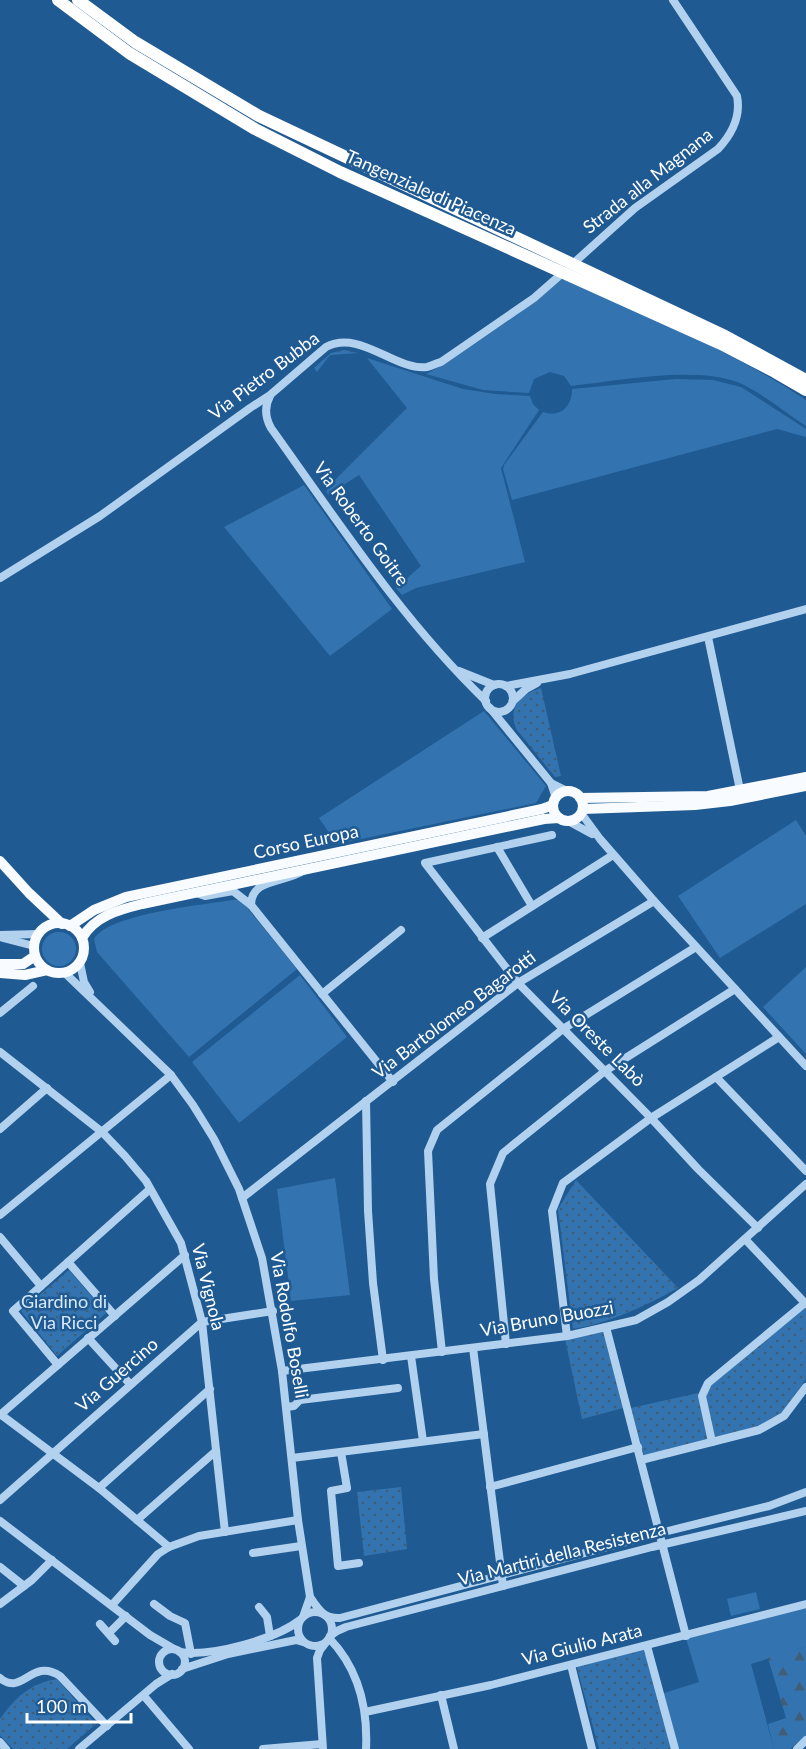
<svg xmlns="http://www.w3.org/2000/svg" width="806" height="1749" font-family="Lato,sans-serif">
<defs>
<pattern id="forest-firs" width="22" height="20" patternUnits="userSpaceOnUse" patternTransform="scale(1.5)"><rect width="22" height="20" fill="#3374b0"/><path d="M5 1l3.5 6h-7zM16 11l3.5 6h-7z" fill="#415e79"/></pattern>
<pattern id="park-dots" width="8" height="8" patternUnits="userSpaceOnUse" patternTransform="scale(1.5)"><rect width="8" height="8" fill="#3374b0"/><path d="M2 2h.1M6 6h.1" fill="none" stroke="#415e79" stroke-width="1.8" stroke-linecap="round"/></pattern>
</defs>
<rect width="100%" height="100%" fill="#1f5a92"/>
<g fill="#3374b0">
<path d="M563 278C646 315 730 350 806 400V426C786 413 766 396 744 385 703 364 617 381 571 386L564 376 550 372 534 379 529 393 483 390 426 374 443 365 517 315Z"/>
<polygon points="367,358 463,389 495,394 530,396 533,404 539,410 501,468 525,562 416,588 402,595 396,588 421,566 359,475 328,495 326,489 407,408"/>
<path d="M676 379 713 380 741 387 806 429V437L777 429 512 500 503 469 504 465 543 412C560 418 572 407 572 389Z"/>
<polygon points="304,485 392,609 330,656 224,527"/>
<polygon points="484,711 546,786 536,803 337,844 319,818"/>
<polygon points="796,820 806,836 806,904 720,958 678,896"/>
<path d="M240 899 297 969 189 1057 97 952 94 939C109 913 210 904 240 899Z"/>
<circle cx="59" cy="949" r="17"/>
<polygon points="806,967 806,1054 763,1007"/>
<polygon points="300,975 347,1037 239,1123 192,1062"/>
<polygon points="335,1178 350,1295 291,1301 277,1189"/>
<polygon points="756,1592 760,1609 731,1616 727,1599"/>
<polygon points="806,1608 806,1647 751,1664 774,1749 676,1749 661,1694 699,1682 685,1635"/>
</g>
<polygon fill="url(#forest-firs)" points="806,1647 806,1735 790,1749 774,1749 768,1724 786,1718 768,1658"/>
<g fill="url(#park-dots)">
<polygon points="344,350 358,353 330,355 317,372 314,368 331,353"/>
<path d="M541 688 561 776 555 777 517 730C506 708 521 694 541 688Z"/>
<path d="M576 1180 678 1288C645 1306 610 1323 573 1329L558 1209Z"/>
<polygon points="69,1270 106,1313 57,1356 21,1311"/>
<polygon points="804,1307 806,1309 806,1379 782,1413 762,1426 714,1440 705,1395 708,1387"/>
<polygon points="603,1331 623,1408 582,1419 565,1339"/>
<polygon points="698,1393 708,1439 644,1456 631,1408"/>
<polygon points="401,1487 407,1549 364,1556 357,1492"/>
<polygon points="646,1645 676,1749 599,1749 576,1664"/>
<path d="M57 1679 96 1724 67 1749H13L0 1735V1719C15 1698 30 1683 57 1679Z"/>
</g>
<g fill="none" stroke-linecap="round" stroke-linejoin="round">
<g stroke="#b1d1ee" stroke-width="8">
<path d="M577 260 635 208 718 149C732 134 741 116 737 96L673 0"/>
<path d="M270 396C264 407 265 417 271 428 339 523 402 620 486 701"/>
<path d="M0 578 100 516 250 408 270 395 326 347C360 329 395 371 427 367 431 366 437 363 441 362L534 298 558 277"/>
<polyline points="708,637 740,790"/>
<polyline points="459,671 494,685"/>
<circle cx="499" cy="698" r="14"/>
<polyline points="506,686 570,674 806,609"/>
<polyline points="513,701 526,689 537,683"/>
<polyline points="490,708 551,783"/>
<polyline points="556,798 551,783 567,791"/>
<polyline points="581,813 600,839 654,901 806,1066"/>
<polyline points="568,821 592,834"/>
<polyline points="552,835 425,863 518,983 651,1118 698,1169 758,1228"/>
<polyline points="497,847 532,906"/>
<polyline points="196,893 205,896 233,891 251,905 393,1082"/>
<path d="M251 905C251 878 285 883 303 871"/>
<polyline points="0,935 39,934"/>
<polyline points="3,938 34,946"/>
<polyline points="482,938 613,855"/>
<polyline points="80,963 84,982 90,992"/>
<polyline points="65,973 171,1075 193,1105 214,1139 239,1189 262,1258 282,1371 298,1520 310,1597 303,1617"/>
<polyline points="322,994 401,930"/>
<polyline points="0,1013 33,986"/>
<polyline points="0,1052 102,1132 125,1156 146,1181 181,1243 202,1322 225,1532"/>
<polyline points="716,1077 806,1171"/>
<polyline points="366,1101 368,1211 373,1283 383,1360"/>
<polyline points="0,1129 47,1088"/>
<polyline points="242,1198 518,983 654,901"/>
<polyline points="0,1215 171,1075"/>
<polyline points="0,1237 41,1286"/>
<polyline points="745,1239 806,1304"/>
<polyline points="68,1262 115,1316"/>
<polyline points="606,1327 686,1636"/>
<polyline points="567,1336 552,1211 563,1183 651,1118 779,1037"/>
<polyline points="88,1338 130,1384"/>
<polyline points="506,1344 490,1184 503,1153 605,1071 735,989"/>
<polyline points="473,1348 503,1586"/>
<polyline points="442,1352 434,1279 428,1151 437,1130 563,1029 696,947"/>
<polyline points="411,1356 423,1441"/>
<polyline points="58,1365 13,1311 150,1189"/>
<polyline points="282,1371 567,1336 636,1320 668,1302 699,1280 806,1184"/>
<polyline points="286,1407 294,1406 300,1400 398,1388"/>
<polyline points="0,1414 99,1488 169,1547"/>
<polyline points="0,1415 185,1255"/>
<polyline points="712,1442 702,1396 708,1383 805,1303"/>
<polyline points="341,1452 347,1488 331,1491 338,1566 359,1563"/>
<polyline points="292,1458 484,1434"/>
<polyline points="641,1460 759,1430 784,1416 806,1387"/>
<polyline points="490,1487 638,1447"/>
<polyline points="99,1488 210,1389"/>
<polyline points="0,1500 202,1322 273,1311"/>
<polyline points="137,1520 216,1451"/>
<polyline points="0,1521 150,1635 174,1649"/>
<polyline points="253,1553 301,1546"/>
<polyline points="0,1567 24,1586"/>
<path d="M310 1597C318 1609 324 1619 340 1618L660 1533 769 1506 806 1492"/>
<polyline points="0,1604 32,1580 52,1560"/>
<polyline points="154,1604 170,1616 185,1623 191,1654"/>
<polyline points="112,1605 158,1554 169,1547 199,1536 298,1520"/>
<polyline points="259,1607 267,1617 270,1636"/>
<circle cx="315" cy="1629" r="17"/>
<polyline points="100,1624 115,1641"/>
<polyline points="109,1633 126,1616"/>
<polyline points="330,1636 337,1631 346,1627 652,1547 806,1511"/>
<path d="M329 1638C359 1669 368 1707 366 1749"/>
<polyline points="647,1646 675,1749"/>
<circle cx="172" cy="1662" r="13"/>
<path d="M180 1652C211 1657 276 1639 300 1620"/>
<polyline points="571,1665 592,1749"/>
<polyline points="182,1669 228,1654 296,1640 303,1642"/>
<path d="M0 1678C23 1697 31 1657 60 1676L107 1726"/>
<polyline points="441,1695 454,1749"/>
<polyline points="144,1696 189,1749"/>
<polyline points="365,1712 491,1685 806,1604"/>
<polyline points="0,1742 6,1749"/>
<polyline points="79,1749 156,1684 172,1674"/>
<polyline points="263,1749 322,1744"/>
<polyline points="323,1749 317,1658 320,1650 327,1641"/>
<polyline points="797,1749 806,1740"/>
</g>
<g stroke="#f8fbff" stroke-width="10">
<circle cx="568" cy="806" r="15"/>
<polyline points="580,798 708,796 806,777"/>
<polyline points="583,809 695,805 730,801 806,786"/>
<polyline points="0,861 29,893 62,924"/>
<circle cx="59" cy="948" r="25"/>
<polyline points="70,926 94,910 126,897 542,809 553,805"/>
<path d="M82 938C95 916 118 910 142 904L544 819 559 818"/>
<polyline points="0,964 23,964 35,956"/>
<polyline points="0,973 25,975 47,970"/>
</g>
<g stroke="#fff" stroke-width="12">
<polyline points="58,0 129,53 255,129 340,172 721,344 775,372 806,390"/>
<polyline points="78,0 135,42 259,116 725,336 806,380"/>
</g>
</g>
<g text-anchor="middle" stroke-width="5" stroke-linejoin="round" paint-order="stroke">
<g font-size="18" fill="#fff" stroke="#1f5a92">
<text transform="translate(648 181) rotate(-38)" y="6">Strada alla Magnana</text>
<text transform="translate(431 193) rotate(24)" y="6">Tangenziale di Piacenza</text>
<text transform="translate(264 376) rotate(-37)" y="6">Via Pietro Bubba</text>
<text transform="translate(361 524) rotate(54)" y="6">Via Roberto Goitre</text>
<text transform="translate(306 842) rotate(-12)" y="6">Corso Europa</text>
<text transform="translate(454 1015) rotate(-37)" y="6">Via Bartolomeo Bagarotti</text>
<text transform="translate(597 1039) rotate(45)" y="6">Via Oreste Labò</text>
<text transform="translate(208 1287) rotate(76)" y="6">Via Vignola</text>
<text transform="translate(547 1319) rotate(-10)" y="6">Via Bruno Buozzi</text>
<text transform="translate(289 1325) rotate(80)" y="6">Via Rodolfo Boselli</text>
<text transform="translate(117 1375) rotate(-41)" y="6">Via Guercino</text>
<text transform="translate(562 1554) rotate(-14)" y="6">Via Martiri della Resistenza</text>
<text transform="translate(582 1645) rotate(-14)" y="6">Via Giulio Arata</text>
</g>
<g font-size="18" fill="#d7e9fa" stroke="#1f5a92">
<text x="64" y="1308">Giardino di<tspan x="64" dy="21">Via Ricci</tspan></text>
</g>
</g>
<path d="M27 1713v9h104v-9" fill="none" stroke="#ffffff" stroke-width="3"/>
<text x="36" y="1713" font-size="18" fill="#ffffff" stroke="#1f5a92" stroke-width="4.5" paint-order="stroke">100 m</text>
</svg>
